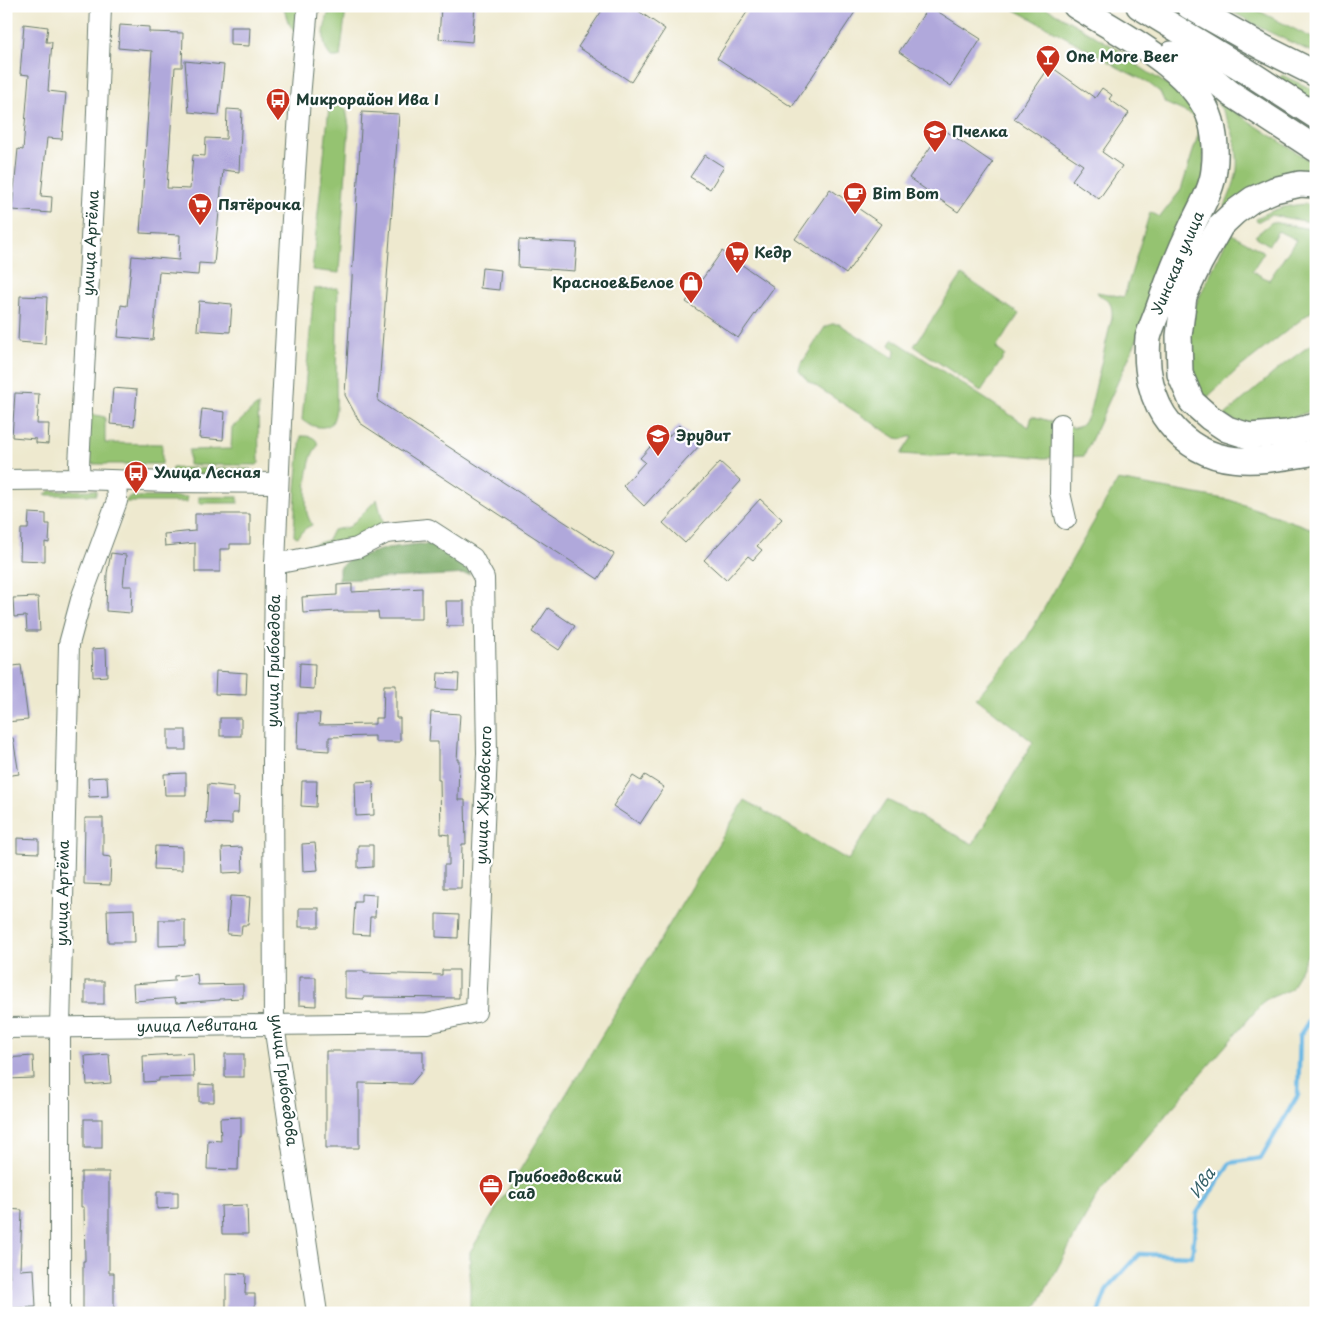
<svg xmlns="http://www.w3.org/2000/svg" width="1322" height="1319" font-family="'Playpen Sans',sans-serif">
<rect width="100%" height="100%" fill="#fff"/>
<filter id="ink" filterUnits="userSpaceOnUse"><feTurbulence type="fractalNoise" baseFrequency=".02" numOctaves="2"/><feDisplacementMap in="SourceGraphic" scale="10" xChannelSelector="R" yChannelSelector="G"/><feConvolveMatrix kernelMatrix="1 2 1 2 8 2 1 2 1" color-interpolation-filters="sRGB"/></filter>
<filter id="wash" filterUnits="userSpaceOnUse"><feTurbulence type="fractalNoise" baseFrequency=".0096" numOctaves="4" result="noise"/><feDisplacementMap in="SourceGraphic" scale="20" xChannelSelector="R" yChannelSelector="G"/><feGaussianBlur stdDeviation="1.12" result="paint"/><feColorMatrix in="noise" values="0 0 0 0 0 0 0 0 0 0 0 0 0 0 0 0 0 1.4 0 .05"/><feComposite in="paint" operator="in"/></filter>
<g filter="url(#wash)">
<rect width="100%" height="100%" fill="#eee9cf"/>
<g fill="#95c371" stroke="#5a8052">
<polygon points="283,6 298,6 299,30 294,31 288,22"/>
<path d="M1008 6H1043L1126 54 1129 60 1171 87 1187 103 1198 119 1202 133 1205 180 1140 333 1084 456 1044 458 1006 454 930 456 901 454 913 436 902 439 896 438 808 381 799 371 800 366 825 327 832 324H839L894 358 895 350 890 345 893 339 1029 427 1032 416 1074 428 1081 426 1089 415 1112 317C1113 305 1109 299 1099 295L1097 292 1124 297 1150 212 1160 217 1181 190 1199 132 1196 122 1192 115 1165 103 1160 92 1147 82 1117 67 1102 57Z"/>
<polygon points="1222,6 1249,6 1316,40 1316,54 1265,30"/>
<path d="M339 8 346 9 340 57H331C320 44 324 29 328 14Z"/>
<polygon points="1282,75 1316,91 1316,103 1279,79"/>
<path d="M1220 102 1316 165V183L1221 215C1227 201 1235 185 1237 170 1239 147 1231 120 1217 103Z"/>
<polygon points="339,106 346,109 349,126 339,273 312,270 329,107"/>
<path d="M1305 204 1316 205V223L1270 215 1257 222 1256 219C1275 208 1284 206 1305 204Z"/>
<polygon points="1272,222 1316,230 1316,308 1238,369 1202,402 1184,352 1195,306 1230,233 1264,252 1252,271 1269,280 1296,240 1278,231 1269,245 1255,236"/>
<polygon points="962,275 1019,314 996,348 1005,355 981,391 914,346"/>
<path d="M338 288C337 318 337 348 336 378 336 391 338 409 333 421 327 432 309 426 302 420L314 289Z"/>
<polygon points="1316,341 1316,409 1281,422 1251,427 1224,416 1283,365"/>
<path d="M258 405 259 463 257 465H189V450L231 449 232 427C243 421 248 411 258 405Z"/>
<polygon points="90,414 105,417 105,443 162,444 162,464 86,464"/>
<path d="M301 436C309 436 317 436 318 446 306 456 305 498 307 513 308 517 310 521 312 525L306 528 297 537 294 535 296 488Z"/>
<polygon points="172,468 251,469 253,475 171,473"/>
<polygon points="1118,480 1230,500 1316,530 1316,937 1291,989 1265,1000 1098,1194 1033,1313 470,1313 470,1252 745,800 848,860 887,800 973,844 1033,742 976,698 1024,643"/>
<polygon points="96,490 96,495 45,495 49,491"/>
<polygon points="129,497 187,497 187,502 125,502"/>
<rect x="199" y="497" width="39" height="6"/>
<polygon points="377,499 385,529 372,538 301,555 301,548 328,540 333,530 349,527"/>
</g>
<path fill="#78a963" stroke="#4c734c" d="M419 544C450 546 454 547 470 574L339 580V568L348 560 387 548Z"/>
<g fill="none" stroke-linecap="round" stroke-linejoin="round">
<polyline stroke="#6ab8e4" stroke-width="4.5" points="1098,1313 1107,1289 1139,1254 1192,1256 1197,1213 1230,1163 1261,1158 1298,1095 1300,1035 1316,1010"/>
</g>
<g id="blocks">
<g fill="#b0a8db">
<polygon points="441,6 475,6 472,42 439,39"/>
<polygon points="605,6 631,6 665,29 631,82 578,47"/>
<polygon points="751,6 859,6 792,107 717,58"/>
<polygon points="929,6 981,39 951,86 899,52"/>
<polygon points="24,24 48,27 46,42 52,42 48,91 66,93 62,139 47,138 41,196 52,197 51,213 12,210 18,149 23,150 29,75 20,74"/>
<polygon points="120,25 149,27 149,32 183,33 182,67 175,67 167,188 190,189 193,155 205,156 206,138 226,139 227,109 242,110 239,172 223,170 214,264 199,263 198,275 159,272 153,340 118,337 121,305 127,306 132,256 179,260 180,235 140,233 152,51 118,48"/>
<polygon points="230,27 250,27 249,46 230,45"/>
<polygon points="185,61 224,65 219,115 189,112"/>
<polygon points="1050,66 1095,98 1102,88 1112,95 1109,99 1129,113 1102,152 1122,166 1099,199 1072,180 1083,165 1014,119"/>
<polygon points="362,112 399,114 378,401 614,554 598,579 360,423 345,395"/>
<polygon points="943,129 993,163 958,212 909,178"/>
<polygon points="705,155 724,167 710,189 690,177"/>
<polygon points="830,189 881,224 846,274 795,239"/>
<polygon points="519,240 577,243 575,271 518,267"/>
<polygon points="722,251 774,287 738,338 686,302"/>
<polygon points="482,268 501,270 499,290 480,288"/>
<polygon points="20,296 47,297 45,344 18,342"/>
<polygon points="199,301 232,304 230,332 197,330"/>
<polygon points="113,388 137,390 134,426 110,424"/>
<polygon points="15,393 39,394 37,424 49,424 48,444 36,443 36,439 12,437"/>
<polygon points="202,409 225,412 223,440 199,438"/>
<polygon points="679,425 700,445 644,506 623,486 645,462 640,458 650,447 655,451"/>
<polygon points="720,462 741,481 685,543 663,523"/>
<polygon points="760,499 782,519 757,546 762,550 753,560 748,556 726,580 704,560"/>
<polygon points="29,513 46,514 46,524 50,524 49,543 45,542 45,561 20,560 21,529 28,529"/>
<polygon points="195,514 250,514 250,544 230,544 230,549 220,549 220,572 195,572 195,543 165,546 164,534 195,531"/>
<polygon points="111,553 126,555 123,586 132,586 131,613 106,611 107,573"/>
<polygon points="352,584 352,592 422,588 422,619 379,619 378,612 338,612 338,611 303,613 302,597 337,595 337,585"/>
<polygon points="38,597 40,631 27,631 26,616 14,617 13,598"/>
<polygon points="446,601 464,601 464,626 447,626"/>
<polygon points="548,608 575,626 559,650 532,632"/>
<polygon points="106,648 107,676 93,677 92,649"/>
<polygon points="300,663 315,664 314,689 299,688"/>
<polygon points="21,665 28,720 6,722 6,667"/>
<polygon points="216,671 247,673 246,695 215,694"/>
<polygon points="438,673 459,674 458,690 437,689"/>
<polygon points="384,685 396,685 396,718 400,718 400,742 375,742 375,736 329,737 329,751 297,749 298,713 320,713 319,725 375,724 375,718 383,718"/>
<polygon points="431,712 460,714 457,760 459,760 458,800 465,800 466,844 462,844 461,888 444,888 444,865 449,865 449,835 441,834 440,780 438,780 438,742 429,742"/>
<rect x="220" y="718" width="21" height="18"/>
<rect x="168" y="730" width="18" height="20"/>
<polygon points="6,738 13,738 19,774 6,776"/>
<polygon points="186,773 186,795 165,795 164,774"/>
<polygon points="645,775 664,787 640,824 613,806 633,776 641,781"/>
<polygon points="107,777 108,796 89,797 88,778"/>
<polygon points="302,781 317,781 316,807 301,806"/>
<polygon points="373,781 374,815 356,816 355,782"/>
<polygon points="208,784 233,787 233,796 239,797 238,813 232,813 232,824 206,823"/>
<polygon points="85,818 103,818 103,856 111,857 110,885 84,884"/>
<polygon points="17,838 39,839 39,853 17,852"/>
<polygon points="315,843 318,870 303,871 302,844"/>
<polygon points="358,845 373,845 373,867 358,868"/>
<polygon points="155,846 182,847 182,870 154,869"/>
<polygon points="242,847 243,872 223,873 222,848"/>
<polygon points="361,894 376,895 375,917 370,917 369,935 353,934 355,902 361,902"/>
<polygon points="230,896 250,897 248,925 242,925 241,935 227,934"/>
<rect x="299" y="908" width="20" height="19"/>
<polygon points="134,909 135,942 108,942 107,910"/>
<polygon points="436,914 459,915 458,938 436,937"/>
<polygon points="159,920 185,920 185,945 159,946"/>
<polygon points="442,970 459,970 459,998 364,997 364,999 345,998 345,971 364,971 364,973 442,975"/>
<polygon points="197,974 198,985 243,984 243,998 220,999 220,1000 176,1003 175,998 134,1001 133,984 174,981 174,976"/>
<polygon points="299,977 316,977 316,1006 299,1005"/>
<rect x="85" y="981" width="19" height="23"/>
<polygon points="326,1051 423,1051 423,1070 411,1084 359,1083 359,1148 326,1148"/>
<polygon points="193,1053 194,1077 159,1078 159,1081 144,1082 143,1056"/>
<polygon points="109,1054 111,1083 87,1085 85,1056"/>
<rect x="225" y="1054" width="19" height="23"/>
<polygon points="33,1056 34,1078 6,1079 6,1058"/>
<polygon points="199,1084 214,1085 214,1102 199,1102"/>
<polygon points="241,1117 241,1136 239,1136 238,1170 207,1169 208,1140 221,1141 220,1118"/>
<rect x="84" y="1119" width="18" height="29"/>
<polygon points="81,1172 109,1172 109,1273 114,1273 114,1311 83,1310 83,1261 85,1261 84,1207 81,1207"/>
<polygon points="157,1192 178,1192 178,1208 157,1209"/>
<polygon points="247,1205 248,1234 222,1234 221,1206"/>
<polygon points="6,1209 22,1210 20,1270 34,1269 36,1307 11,1308 9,1258 6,1258"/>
<polygon points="226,1273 246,1274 245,1294 255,1294 255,1309 226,1308"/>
</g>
</g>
</g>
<g filter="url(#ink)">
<use href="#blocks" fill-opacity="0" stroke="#67796a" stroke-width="1"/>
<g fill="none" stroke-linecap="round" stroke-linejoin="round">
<defs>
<g id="minor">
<polyline points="308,6 300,98 292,219 281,423 275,564 273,761 274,1025 317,1313"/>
<polyline points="1061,424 1060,493 1066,519"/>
<polyline points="80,479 79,465 95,164 101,6"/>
<polyline points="6,480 80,479 169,482 278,483"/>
<polyline points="6,1028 427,1023 476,1012 487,753 484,578 473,558 428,529 386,533 357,548 275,564"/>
<polyline points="60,1313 60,1028 69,644 82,596 117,501 116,481"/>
</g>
<g id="major">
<path d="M1076 6C1119 33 1196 70 1211 121 1215 136 1216 155 1214 170 1212 190 1200 208 1192 226 1179 253 1168 281 1158 310 1155 319 1150 329 1148 338 1145 368 1151 401 1170 424 1209 473 1262 461 1316 452"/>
<polyline points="1139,6 1245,70 1316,116"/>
<polyline points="1189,6 1264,48 1316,74"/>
<polyline points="1172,54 1212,78 1230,93 1316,149"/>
<polyline points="1316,185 1300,184 1274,190 1253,199 1235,212 1221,225 1200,262 1184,296 1179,336 1180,374 1192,402 1209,417 1227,429 1249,436 1287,433 1316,426"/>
</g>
</defs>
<use href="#minor" stroke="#67796a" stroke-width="22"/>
<use href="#major" stroke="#67796a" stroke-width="28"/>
<use href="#minor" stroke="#fff" stroke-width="20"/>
<use href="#major" stroke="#fff" stroke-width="25"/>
</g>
</g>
<defs>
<symbol id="bar-pin" viewBox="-11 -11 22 30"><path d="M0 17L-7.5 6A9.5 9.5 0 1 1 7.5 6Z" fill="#c8321e" stroke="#fff"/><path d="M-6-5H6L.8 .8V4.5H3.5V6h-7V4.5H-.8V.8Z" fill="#fff"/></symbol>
<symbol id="bus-pin" viewBox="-11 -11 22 30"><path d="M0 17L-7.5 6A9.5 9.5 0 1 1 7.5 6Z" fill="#c8321e" stroke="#fff"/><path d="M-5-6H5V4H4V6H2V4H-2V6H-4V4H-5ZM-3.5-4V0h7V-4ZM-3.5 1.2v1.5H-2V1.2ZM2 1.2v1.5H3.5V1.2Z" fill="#fff"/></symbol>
<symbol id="school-pin" viewBox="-11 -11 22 30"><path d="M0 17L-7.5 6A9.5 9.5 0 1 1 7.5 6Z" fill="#c8321e" stroke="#fff"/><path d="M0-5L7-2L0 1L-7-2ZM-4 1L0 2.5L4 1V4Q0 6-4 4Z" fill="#fff"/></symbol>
<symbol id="cafe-pin" viewBox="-11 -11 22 30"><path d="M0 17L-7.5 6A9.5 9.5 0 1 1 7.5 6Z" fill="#c8321e" stroke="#fff"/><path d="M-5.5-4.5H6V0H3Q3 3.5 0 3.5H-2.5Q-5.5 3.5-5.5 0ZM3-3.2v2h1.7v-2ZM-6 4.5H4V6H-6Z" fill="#fff"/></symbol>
<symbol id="supermarket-pin" viewBox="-11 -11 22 30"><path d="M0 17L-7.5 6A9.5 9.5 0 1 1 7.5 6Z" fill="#c8321e" stroke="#fff"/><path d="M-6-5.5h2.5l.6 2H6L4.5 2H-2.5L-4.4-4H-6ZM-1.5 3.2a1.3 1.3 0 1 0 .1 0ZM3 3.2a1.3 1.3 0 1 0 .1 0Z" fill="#fff"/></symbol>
<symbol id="shop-pin" viewBox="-11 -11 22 30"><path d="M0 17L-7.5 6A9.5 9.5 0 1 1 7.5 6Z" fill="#c8321e" stroke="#fff"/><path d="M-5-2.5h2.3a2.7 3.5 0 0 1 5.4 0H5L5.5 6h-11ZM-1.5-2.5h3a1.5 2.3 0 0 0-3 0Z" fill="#fff"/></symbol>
<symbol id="office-pin" viewBox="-11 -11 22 30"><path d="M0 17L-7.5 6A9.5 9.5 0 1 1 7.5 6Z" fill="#c8321e" stroke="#fff"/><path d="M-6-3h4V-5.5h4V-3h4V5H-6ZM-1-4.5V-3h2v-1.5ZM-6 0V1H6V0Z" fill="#fff"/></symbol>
</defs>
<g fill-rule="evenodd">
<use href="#bar-pin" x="1034" y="43" width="28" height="38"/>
<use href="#bus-pin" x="264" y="86" width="28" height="38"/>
<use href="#school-pin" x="921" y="118" width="28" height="38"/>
<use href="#cafe-pin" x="841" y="180" width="28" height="38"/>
<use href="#supermarket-pin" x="186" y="191" width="28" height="38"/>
<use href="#supermarket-pin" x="723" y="239" width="28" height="38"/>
<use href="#shop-pin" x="677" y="269" width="28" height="38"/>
<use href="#school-pin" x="644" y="422" width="28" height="38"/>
<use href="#bus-pin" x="122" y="459" width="28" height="38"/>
<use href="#office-pin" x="477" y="1172" width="28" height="38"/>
</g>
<g text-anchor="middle" stroke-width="4.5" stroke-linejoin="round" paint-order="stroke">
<g font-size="15" font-weight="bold" fill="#1f3d34" stroke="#fff" text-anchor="start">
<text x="1066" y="62">One More Beer</text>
<text x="296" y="105">Микрорайон Ива I</text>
<text x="952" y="137">Пчелка</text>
<text x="872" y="199">Bim Bom</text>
<text x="218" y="210">Пятёрочка</text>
<text x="754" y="258">Кедр</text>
<text x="674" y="288" text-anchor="end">Красное&amp;Белое</text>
<text x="676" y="441">Эрудит</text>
<text x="154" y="478">Улица Лесная</text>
<text x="508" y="1182">Грибоедовский<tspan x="508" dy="17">сад</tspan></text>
</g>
<g font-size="15" fill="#1f3d34" stroke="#fff">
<text transform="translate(91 243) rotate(-87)" y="5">улица Артёма</text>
<text transform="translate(1178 263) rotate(-67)" y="5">Уинская улица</text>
<text transform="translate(274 661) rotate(-89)" y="5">улица Грибоедова</text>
<text transform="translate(484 795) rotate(-88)" y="5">улица Жуковского</text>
<text transform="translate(63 893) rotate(-89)" y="5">улица Артёма</text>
<text transform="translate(197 1026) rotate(-1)" y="5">улица Левитана</text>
<text transform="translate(284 1080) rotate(83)" y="5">улица Грибоедова</text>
</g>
<g font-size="16" font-style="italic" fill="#366269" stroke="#fff">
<text transform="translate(1202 1183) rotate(-56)" y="6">Ива</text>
</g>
</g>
<rect width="1322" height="1319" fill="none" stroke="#fff" stroke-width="25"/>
</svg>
